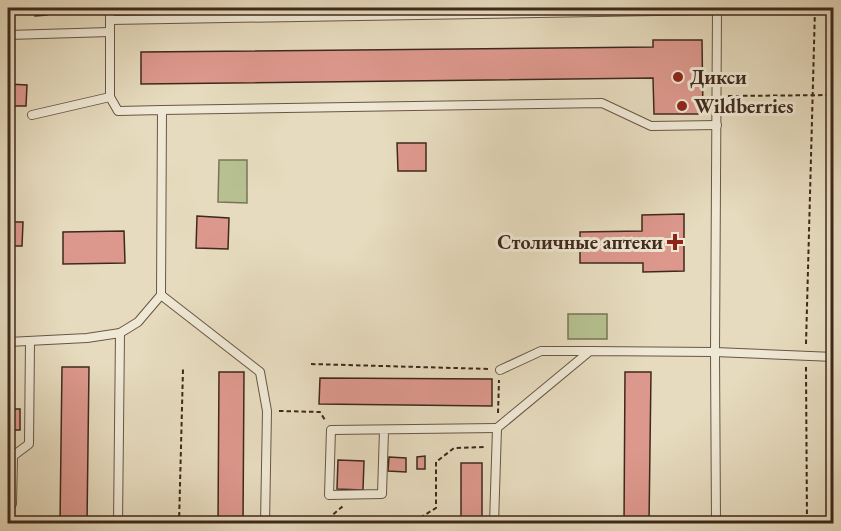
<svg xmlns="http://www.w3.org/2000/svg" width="841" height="531" font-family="'EB Garamond',serif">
<rect width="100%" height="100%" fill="#e6dbbe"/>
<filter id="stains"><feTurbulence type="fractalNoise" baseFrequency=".00333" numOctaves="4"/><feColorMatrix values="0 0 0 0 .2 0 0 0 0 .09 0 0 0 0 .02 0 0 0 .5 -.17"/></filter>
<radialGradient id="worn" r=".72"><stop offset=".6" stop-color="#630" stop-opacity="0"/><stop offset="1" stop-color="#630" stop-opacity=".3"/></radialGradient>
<g fill="#b6c090" stroke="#7a7456" stroke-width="1.5">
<polygon points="219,160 247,160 247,203 218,202"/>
<rect x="568" y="314" width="39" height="25"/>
</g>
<g fill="#dd988d" stroke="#3f291c" stroke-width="1.5">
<polygon points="34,8 47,8 47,15 35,16"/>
<polygon points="653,40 702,40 703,114 654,114 653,78 141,84 141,52 653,47"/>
<polygon points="8,84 27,85 26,106 8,106"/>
<polygon points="8,120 9,120 8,207"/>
<polygon points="397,143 426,143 426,171 398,171"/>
<polygon points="684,214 684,271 643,272 643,263 580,263 580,232 642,231 642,215"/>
<polygon points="197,216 229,218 228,249 196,248"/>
<polygon points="8,222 23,222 22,246 8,246"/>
<polygon points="124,231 125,263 63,264 63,232"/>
<polygon points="62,367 89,367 87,524 60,524"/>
<polygon points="219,372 244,372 243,524 218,524"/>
<polygon points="625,372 651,372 649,524 624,524"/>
<polygon points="320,378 492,379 492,406 319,404"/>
<rect x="8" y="409" width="12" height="21"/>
<polygon points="425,456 425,469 417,469 417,457"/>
<polygon points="389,457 406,458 406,472 388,471"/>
<polygon points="338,460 364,461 363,490 337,489"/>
<rect x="461" y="463" width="21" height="61"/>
</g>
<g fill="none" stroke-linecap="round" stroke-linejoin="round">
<defs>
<g id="service">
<polyline points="110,8 110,97 118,111 162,110 161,295 138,322 120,333 118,524"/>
<polyline points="110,20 717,10 715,352 834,357"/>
<polyline points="8,35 110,32"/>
<polyline points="162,110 602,103 651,126 717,125"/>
<polyline points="32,115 110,97"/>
<polyline points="161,295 260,372 267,411 265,524"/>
<polyline points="8,342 87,338 120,333"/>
<polyline points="500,370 541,351 590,351"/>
<polyline points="384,430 382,494 329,495 331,430 497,428"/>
<polyline points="12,504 13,456 29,444 30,341"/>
<polyline points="494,524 497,428 590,351 715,352 716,524"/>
</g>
</defs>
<use href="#service" stroke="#695644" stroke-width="10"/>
<g stroke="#3f291c" stroke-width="2" stroke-dasharray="4.5 3" stroke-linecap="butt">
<polyline points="830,8 834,11"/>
<polyline points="10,51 11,78"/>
<polyline points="728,96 834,95"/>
<polyline points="806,344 815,8"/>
<polyline points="311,364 490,369"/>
<polyline points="806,367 807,524"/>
<polyline points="279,411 320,412 325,420"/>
<polyline points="498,413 499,380"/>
<polyline points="179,524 183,369"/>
<polyline points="322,524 343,506"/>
<polyline points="418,524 418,519 436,508 436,462 454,448 485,447"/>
</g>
<use href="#service" stroke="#efe8d5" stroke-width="8"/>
</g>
<g fill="#8f2418" stroke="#efe8d5" stroke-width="2">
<circle cx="678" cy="77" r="6"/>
<circle cx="682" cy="106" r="6"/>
<path d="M672 233h6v6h6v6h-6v6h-6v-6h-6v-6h6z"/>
</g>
<g text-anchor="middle" stroke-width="6" stroke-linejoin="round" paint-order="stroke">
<g font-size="20" font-weight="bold" fill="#3f291c" stroke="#efe8d5" text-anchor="start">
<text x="690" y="84">Дикси</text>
<text x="694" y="113">Wildberries</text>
<text x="663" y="249" text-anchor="end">Столичные аптеки</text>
</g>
</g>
<rect width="841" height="531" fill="none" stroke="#e6dbbe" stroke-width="30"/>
<rect x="9" y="9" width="823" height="513" fill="none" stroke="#3f291c" stroke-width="3"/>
<rect x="15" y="15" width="811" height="501" fill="none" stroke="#3f291c" stroke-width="1.5"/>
<rect width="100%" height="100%" filter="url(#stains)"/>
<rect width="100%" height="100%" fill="url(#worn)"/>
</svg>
